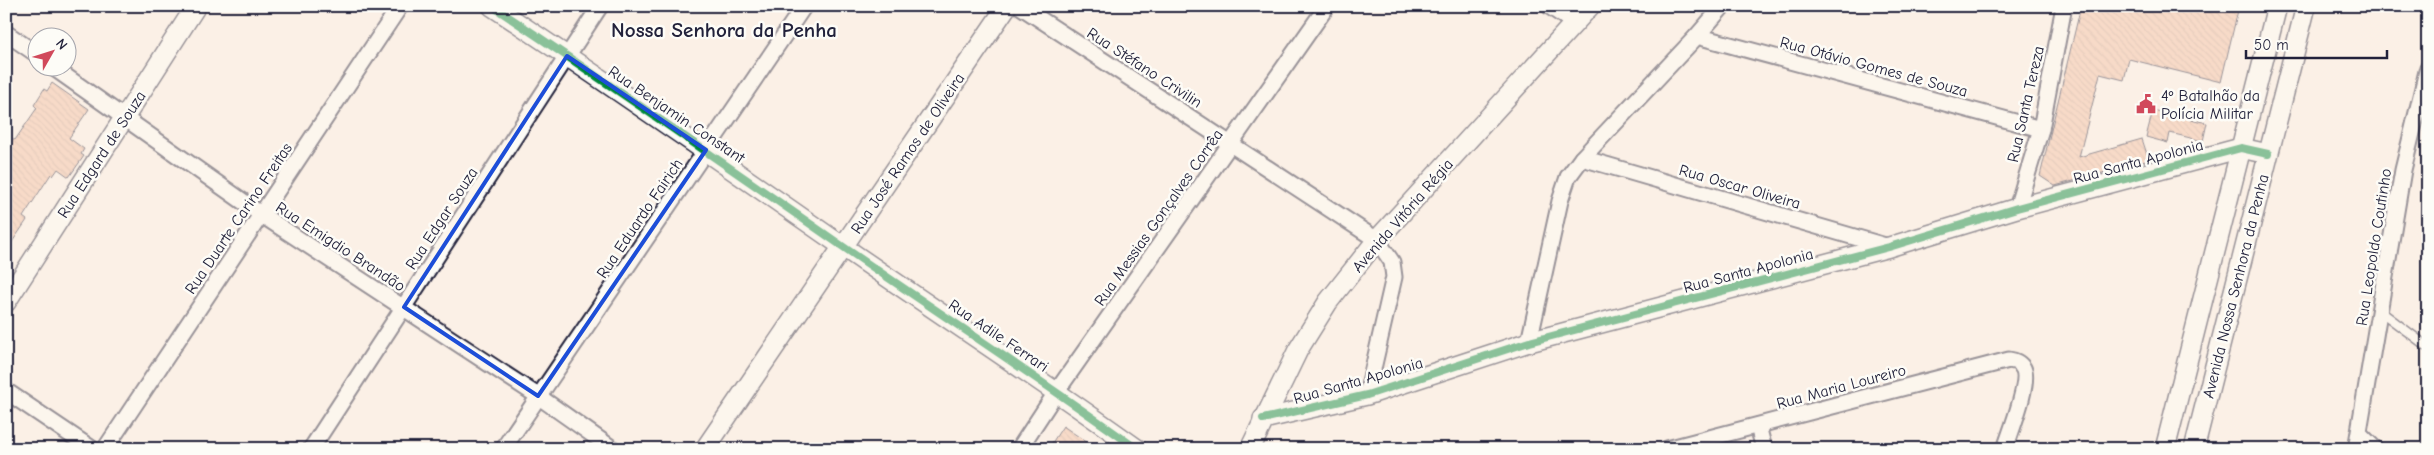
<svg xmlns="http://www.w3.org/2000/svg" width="2434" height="455" font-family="'Comic Neue',sans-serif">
<defs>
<pattern id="building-back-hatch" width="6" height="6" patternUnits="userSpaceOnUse" patternTransform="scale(1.25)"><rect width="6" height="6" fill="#f2bfa4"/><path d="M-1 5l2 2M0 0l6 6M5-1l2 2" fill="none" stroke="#cfa48e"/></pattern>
</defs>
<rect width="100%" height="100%" fill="#fbf0e6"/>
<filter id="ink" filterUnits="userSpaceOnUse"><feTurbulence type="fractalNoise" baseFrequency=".02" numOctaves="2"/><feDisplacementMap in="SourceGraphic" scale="10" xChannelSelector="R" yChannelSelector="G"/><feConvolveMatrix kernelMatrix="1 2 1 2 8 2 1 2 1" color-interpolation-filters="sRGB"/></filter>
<g filter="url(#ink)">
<g fill="url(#building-back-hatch)" stroke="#22223b">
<polygon points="2081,6 2239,6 2221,82 2129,59 2124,80 2100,74 2079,157 2142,139 2149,160 2055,186 2040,176"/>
<polygon points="52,83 89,109 69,138 84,149 81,154 84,156 69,177 58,169 53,176 51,174 23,217 27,220 6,251 6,134 15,140 37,108 34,105 44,89 47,91"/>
<polygon points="2153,110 2207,123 2203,141 2170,133 2168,143 2146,137"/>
<polygon points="1063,426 1097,449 1048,449"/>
</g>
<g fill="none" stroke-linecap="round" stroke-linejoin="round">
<defs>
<polyline id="service" points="2380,311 2428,347"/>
<g id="minor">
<polyline points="1020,6 1377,240 1392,262 1394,277 1367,395"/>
<polyline points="1549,6 1574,23"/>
<polyline points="6,33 38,55"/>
<polyline points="1697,36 2041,129"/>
<polyline points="54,68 262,215 538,396 613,449"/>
<polyline points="1582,158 1889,247"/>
<polyline points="2017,208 2041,129 2064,6"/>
<polyline points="1529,342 1560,201 1568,177 1582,158 1697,36 1723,6"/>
<polyline points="6,391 92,449"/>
<polyline points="1758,426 1764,449"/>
<polyline points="2360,434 2375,449"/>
<polyline points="105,449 400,6"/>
<polyline points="311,449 600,6"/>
<polyline points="503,449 804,6"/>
<polyline points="1019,449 1057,391 1327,6"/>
<path d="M1667 449 2009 360C2015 361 2019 362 2023 368 2031 381 2010 433 2005 449"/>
<polyline points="2356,449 2403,170 2428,67"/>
</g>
<g id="tertiary">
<path d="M492 6C610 84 726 165 842 246 940 314 1040 379 1137 449"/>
<polyline points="6,302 196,6"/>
<polyline points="1263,419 1367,395 1529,342 1889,247 2017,208 2241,148 2268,154"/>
<polyline points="705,449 1007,6"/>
<polyline points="1250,449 1298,350 1328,302 1377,240 1590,6"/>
<polyline points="2165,449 2277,6"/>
<polyline points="2194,449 2306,6"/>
</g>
</defs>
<use href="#service" stroke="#22223b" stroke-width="11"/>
<use href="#minor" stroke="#22223b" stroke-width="19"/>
<use href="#tertiary" stroke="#22223b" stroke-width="22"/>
<use href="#service" stroke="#fdfcf7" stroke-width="8"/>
<use href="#minor" stroke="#fdfcf7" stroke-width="15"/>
<use href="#tertiary" stroke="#fdfcf7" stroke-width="19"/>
<defs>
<g id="cycleway">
<path d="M492 6C610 84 726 165 842 246 940 314 1040 379 1137 449"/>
<polyline points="1263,419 1367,395 1529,342 1889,247 2017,208 2241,148 2268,154"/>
</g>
</defs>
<use href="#cycleway" stroke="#fdfcf7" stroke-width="11"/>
<use href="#cycleway" stroke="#00873e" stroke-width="8"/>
</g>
</g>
<path d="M0 0H2434V455H0ZM567 56 706 150 538 396 404 307Z" fill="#fbf0e6" fill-opacity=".55" fill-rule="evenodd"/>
<path fill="none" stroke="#1d4ed8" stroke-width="4" stroke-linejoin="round" d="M567 56 706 150 538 396 404 307Z"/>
<defs>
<symbol id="civic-bare" viewBox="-9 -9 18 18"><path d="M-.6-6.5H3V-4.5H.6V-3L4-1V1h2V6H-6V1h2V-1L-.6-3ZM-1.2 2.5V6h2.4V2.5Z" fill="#d1495b" stroke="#fdfcf7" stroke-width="2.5" paint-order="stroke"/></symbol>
</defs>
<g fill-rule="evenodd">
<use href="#civic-bare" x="2132" y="90" width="28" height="28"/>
</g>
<g text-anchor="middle" stroke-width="5" stroke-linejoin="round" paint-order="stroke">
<g font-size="16" fill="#22223b" stroke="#fdfcf7">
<text transform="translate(1874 66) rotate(15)" y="6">Rua Otávio Gomes de Souza</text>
<text transform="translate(1145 67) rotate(33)" y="6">Rua Stéfano Crivilin</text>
<text transform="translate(2025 104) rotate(-77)" y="6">Rua Santa Tereza</text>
<text transform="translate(677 114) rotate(34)" y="6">Rua Benjamin Constant</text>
<text transform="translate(907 153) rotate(-56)" y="6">Rua José Ramos de Oliveira</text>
<text transform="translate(101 154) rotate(-57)" y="6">Rua Edgard de Souza</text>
<text transform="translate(2138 161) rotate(-15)" y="6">Rua Santa Apolonia</text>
<text transform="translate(1740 186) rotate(16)" y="6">Rua Oscar Oliveira</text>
<text transform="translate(1402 215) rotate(-49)" y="6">Avenida Vitória Régia</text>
<text transform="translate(1158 217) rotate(-55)" y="6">Rua Messias Gonçalves Corrêa</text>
<text transform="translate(238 218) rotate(-56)" y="6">Rua Duarte Carino Freitas</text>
<text transform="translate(441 218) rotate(-57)" y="6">Rua Edgar Souza</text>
<text transform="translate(639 218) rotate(-56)" y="6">Rua Eduardo Fairich</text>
<text transform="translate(341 246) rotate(33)" y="6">Rua Emigdio Brandão</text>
<text transform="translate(2373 247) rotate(-81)" y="6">Rua Leopoldo Coutinho</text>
<text transform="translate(1748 270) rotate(-15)" y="6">Rua Santa Apolonia</text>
<text transform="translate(2235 286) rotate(-76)" y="6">Avenida Nossa Senhora da Penha</text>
<text transform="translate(999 335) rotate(34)" y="6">Rua Adile Ferrari</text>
<text transform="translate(1358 380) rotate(-16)" y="6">Rua Santa Apolonia</text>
<text transform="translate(1841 386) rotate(-15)" y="6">Rua Maria Loureiro</text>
</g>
<g font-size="16" fill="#22223b" stroke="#fdfcf7" text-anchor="start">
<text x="2161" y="101">4º Batalhão da<tspan x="2161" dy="18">Polícia Militar</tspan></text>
</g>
<g font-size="21" font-weight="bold" fill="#22223b" stroke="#fdfcf7">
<text x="724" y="37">Nossa Senhora da Penha</text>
</g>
</g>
<rect width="2434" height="455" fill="none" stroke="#fdfcf7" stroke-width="25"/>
<rect x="12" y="12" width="2409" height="430" fill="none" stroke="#22223b" stroke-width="2" filter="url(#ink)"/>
<g transform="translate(52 52) rotate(51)"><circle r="24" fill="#fdfcf7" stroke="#a5a5ac"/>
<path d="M0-4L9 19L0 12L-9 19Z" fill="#d1495b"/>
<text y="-8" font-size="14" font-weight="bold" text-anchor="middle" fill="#22223b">N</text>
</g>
<path d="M2246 50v8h141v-8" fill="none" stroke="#22223b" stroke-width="2.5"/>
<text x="2254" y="50" font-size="15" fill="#22223b" stroke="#fdfcf7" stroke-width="4" paint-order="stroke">50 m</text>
</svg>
